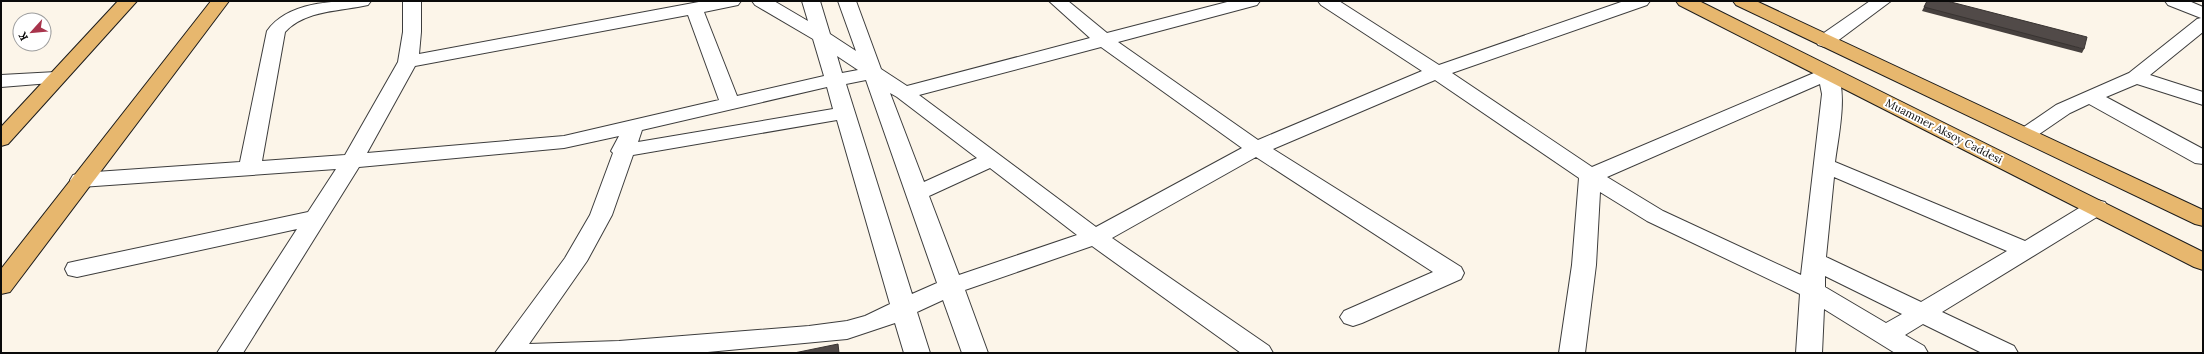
<svg xmlns="http://www.w3.org/2000/svg" width="2204" height="354" font-family="Lora,serif">
<rect width="100%" height="100%" fill="#fcf5e9"/>
<g fill="none" stroke-linecap="round" stroke-linejoin="round">
<defs>
<g id="minor">
<path d="M371 1 368 5C342 11 305 10 285 32L262 161 345 155 398 62 403 32V1H421V32L419 54 704 1H741L738 5 704 12 737 96 824 76 813 39 755 5 752 1H774L808 21 802 1H820L830 34 856 51 838 1H856L881 69 907 86 1090 38 1049 1H1068L1107 33 1231 1H1260L1257 5 1118 42 1258 140 1422 71 1321 5 1318 1H1339L1439 65 1624 1H1650L1647 5 1452 73 1592 167 1828 67 1835 69C1849 89 1838 138 1835 162L2025 241 2089 202 2097 200 2105 202 2108 207 2105 212 1942 312 2014 346 2018 353H1982L1923 324 1905 335 1924 346 1928 353H1895L1824 309 1822 353H1796L1800 294 1647 221 1600 192 1596 265 1585 353H1559L1572 265 1579 178 1435 80 1273 149 1461 267 1464 273 1461 279 1362 323 1353 326 1344 323 1340 317 1344 311 1433 272 1256 157 1112 238 1269 346 1273 353H1241L1092 246 965 290 988 353H962L943 300 917 312 930 353H904L895 323 847 339 697 353H495L565 258 590 215 613 153 611 151 619 136 564 148 359 167 243 353H217L297 229 77 277 68 275 65 269 68 263 77 261 308 212 336 169 81 187 73 185 70 180 73 175 81 173 240 162 267 31C289 0 337 1 371 1ZM688 15 719 100 564 136 367 153 415 66ZM1101 47 1242 148 1096 227 919 95ZM837 56 858 70 842 73ZM866 80 937 283 912 294 846 84ZM1820 84 1822 94 1801 275 1663 211 1607 177ZM827 87 833 109 638 142 642 130ZM890 93 897 97 977 158 924 182ZM837 120 890 304 865 316 847 321 809 326 619 341 529 344 587 261 612 215 633 155ZM990 168 1077 235 959 275 929 196ZM1834 177 2007 251 1921 302 1826 257ZM1825 276 1902 314 1886 323 1825 287Z"/>
<polygon points="1870,1 1891,1 1832,45 1825,47 1818,45 1816,41 1818,37"/>
<polygon points="2165,1 2189,1 2203,7 2203,32 2150,75 2203,92 2203,105 2137,84 2106,97 2203,149 2203,164 2195,163 2089,104 2070,113 2032,139 2025,141 2018,139 2015,135 2018,131 2056,105 2129,73 2197,19 2201,18 2168,5"/>
<polygon points="56,72 63,74 66,78 63,82 1,87 1,75"/>
</g>
<g id="major">
<polygon points="118,1 137,1 8,144 1,146 1,127"/>
<polygon points="211,1 229,1 10,292 1,294 1,269"/>
<polygon points="1676,1 1699,1 2203,252 2203,270 2194,267 1679,5"/>
<polygon points="1733,1 1756,1 2203,210 2203,226 2195,224 1736,5"/>
</g>
</defs>
<use href="#minor" stroke="#3d3d3d" stroke-width="2"/>
<use href="#major" stroke="#1b1b1b" stroke-width="2"/>
<use href="#minor" fill="#fff" fill-rule="evenodd"/>
<use href="#major" fill="#e7b76e" fill-rule="evenodd"/>
</g>
<polygon fill="#46403e" points="1927,1 2084,49 2082,53 1922,11"/>
<g fill="#514a48" stroke="#393432">
<polygon points="1927,1 1947,1 2087,37 2084,49 1924,7"/>
<polygon points="838,344 839,353 794,353"/>
</g>
<g text-anchor="middle" stroke-width="4" stroke-linejoin="round" paint-order="stroke">
<g font-size="11" fill="#0a0a0a" stroke="#fff">
<text transform="translate(1944 131) rotate(27)" y="4">Muammer Aksoy Caddesi</text>
</g>
</g>
<rect width="2204" height="354" fill="none" stroke="#0a0a0a" stroke-width="4"/>
<g transform="translate(32 32) rotate(243)"><circle r="19" fill="#ffffff" stroke="#9d9d9d"/>
<path d="M0-3L7 15L0 10L-7 15Z" fill="#a8344c"/>
<text y="-6" font-size="11" font-weight="bold" text-anchor="middle" fill="#0a0a0a">K</text>
</g>
</svg>
